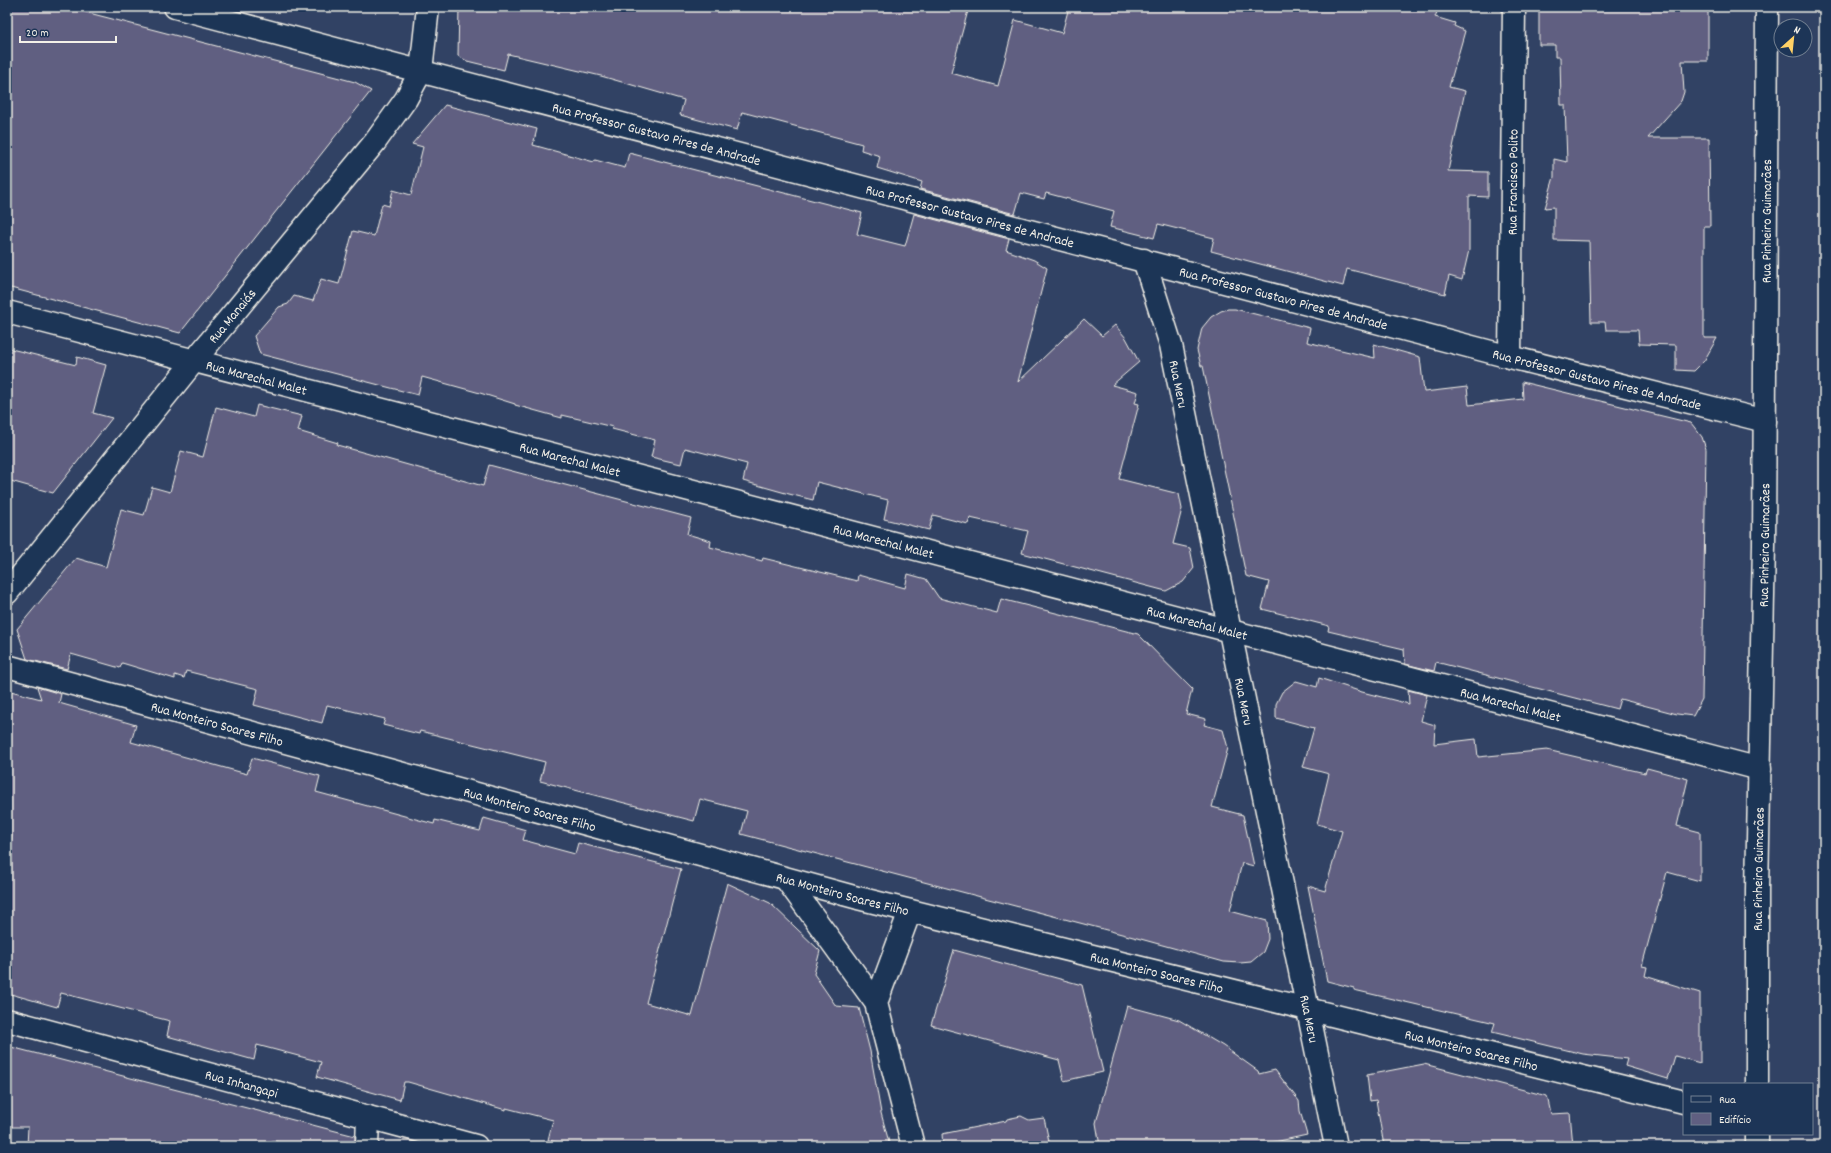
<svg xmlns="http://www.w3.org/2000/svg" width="1831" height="1153" font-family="Dekko,sans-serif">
<rect width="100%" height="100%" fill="#314264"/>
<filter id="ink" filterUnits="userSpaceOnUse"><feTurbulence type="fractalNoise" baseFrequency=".025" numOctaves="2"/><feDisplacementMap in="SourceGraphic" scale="8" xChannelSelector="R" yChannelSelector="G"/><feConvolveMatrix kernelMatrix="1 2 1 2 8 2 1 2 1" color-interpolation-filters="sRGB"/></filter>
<g filter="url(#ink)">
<g fill="#605f81" stroke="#f4f1e8">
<polygon points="7,7 66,7 355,82 371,91 180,333 7,287"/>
<polygon points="459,7 969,7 951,73 998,86 1015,20 1062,33 1069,7 1439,7 1435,17 1455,23 1454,26 1465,31 1449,87 1465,91 1448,171 1488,172 1488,197 1469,196 1469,250 1462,280 1449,276 1445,294 1347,269 1343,286 1211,251 1214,238 1158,224 1154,238 1110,227 1114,211 1046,193 1044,199 1021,193 1015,214 920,189 922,182 877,168 880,156 861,150 862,144 742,112 737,130 680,115 684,100 601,76 508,54 504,70 467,61 458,56"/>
<polygon points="1539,7 1708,7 1708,61 1682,61 1684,92 1681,101 1648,138 1709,138 1710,226 1704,226 1704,338 1717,338 1704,361 1694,371 1676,370 1676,345 1639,344 1638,330 1606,330 1605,322 1591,322 1589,241 1554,240 1554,207 1545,208 1554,177 1554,159 1567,162 1565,105 1561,105 1560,57 1555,57 1555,45 1539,45"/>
<polygon points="445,105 537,129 533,145 594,162 595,160 625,168 629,153 862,213 857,234 905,246 914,214 1009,239 1006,250 1034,260 1047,268 1018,382 1084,319 1102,336 1115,325 1126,338 1139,362 1112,385 1138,392 1135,403 1139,404 1119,479 1179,494 1182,509 1173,544 1190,548 1194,568 1183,582 1166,591 1022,553 1028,531 970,518 968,524 933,515 929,530 884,519 888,500 817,482 813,500 789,494 743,481 747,464 685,448 681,464 651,457 655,440 612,429 613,427 562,415 562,418 515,405 515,404 480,393 422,377 418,395 260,354 254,336 279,307 288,304 294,296 313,301 321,279 339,284 353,231 374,236 382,204 389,206 393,190 411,195 423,147 412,144"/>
<polygon points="1228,309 1235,309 1310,328 1307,342 1375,358 1374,344 1420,357 1424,392 1467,387 1469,405 1523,399 1522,382 1691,423 1702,437 1706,449 1702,699 1693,716 1677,714 1620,699 1617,709 1436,662 1434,671 1405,664 1404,649 1328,631 1329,626 1262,609 1269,582 1246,576 1203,366 1201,366 1197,350 1202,328 1211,317 1221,311"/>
<polygon points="7,348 76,365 77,357 106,365 93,413 112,418 53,493 7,480"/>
<polygon points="257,405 302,416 298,431 338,443 337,445 483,486 489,465 691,518 687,534 711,541 710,547 762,561 763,558 857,581 858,575 905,588 908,574 926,579 939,598 997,613 1001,599 1138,634 1192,689 1186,714 1206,719 1204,725 1223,730 1228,748 1212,807 1243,815 1254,866 1242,863 1230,911 1267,921 1268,939 1263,952 1251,962 1240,963 1224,962 1137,938 741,834 747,811 700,799 694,821 540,781 545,762 420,731 419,734 383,725 385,719 327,705 322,723 254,705 258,689 186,671 184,678 175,675 175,679 122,663 120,668 71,654 67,669 27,659 17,629 76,558 106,567 121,509 144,515 152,487 170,492 181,451 203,457 216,407 254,417"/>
<polygon points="1319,678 1362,692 1409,704 1408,690 1427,695 1421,721 1435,725 1434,744 1476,739 1478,757 1547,750 1645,773 1647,768 1688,779 1677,826 1700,832 1700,881 1667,872 1642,966 1647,967 1645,976 1700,993 1700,1063 1675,1056 1668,1079 1625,1066 1627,1059 1583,1054 1492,1032 1495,1023 1354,990 1354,988 1327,981 1308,886 1325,891 1342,831 1317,824 1329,774 1303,767 1314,728 1276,718 1276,704 1282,692 1296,681 1317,687"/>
<polygon points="37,687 61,694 59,703 136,725 131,742 247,774 252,758 320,776 316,792 434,824 435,820 480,831 484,818 526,830 523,840 575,854 578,843 681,869 646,1003 692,1016 727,883 770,903 820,951 814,974 836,1006 859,1008 870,1051 881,1113 890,1146 657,1146 644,1143 643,1146 570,1146 548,1140 553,1120 506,1108 506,1110 408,1082 404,1082 400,1100 317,1077 321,1062 257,1045 254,1060 167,1036 170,1021 61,993 57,1007 7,993 7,855 12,835 7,834 7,690 41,699"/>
<polygon points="954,950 1082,985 1103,1072 1064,1081 1059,1060 931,1025"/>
<polygon points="1127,1006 1179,1020 1223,1046 1258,1071 1259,1074 1275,1070 1299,1101 1300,1111 1307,1135 1256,1146 1100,1146 1096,1123"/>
<polygon points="7,1046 355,1136 355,1146 295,1146 273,1141 272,1146 27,1146 28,1127 7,1127"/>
<polygon points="1424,1064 1547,1096 1551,1114 1570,1113 1573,1146 1384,1146 1376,1100 1370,1101 1367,1075"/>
<polygon points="1021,1116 1029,1120 1044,1118 1050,1146 943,1146 942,1134 1006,1121 1007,1119"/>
</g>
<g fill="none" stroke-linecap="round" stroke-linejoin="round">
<defs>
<g id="minor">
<path id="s1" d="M175 7 1510 357 1765 421"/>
<path id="s2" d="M1144 260 1171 345 1336 1146"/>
<path id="s3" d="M7 312 1760 769"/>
<path id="s4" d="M1510 357 1514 7"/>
<path id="s5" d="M7 593 194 361 375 142 406 99 421 71 428 7"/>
<path id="s6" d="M7 666 858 898 1684 1102"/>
<polyline points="786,879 876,1003 913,1146"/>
<polyline points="876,1003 910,911"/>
<path id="s7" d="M7 1020 476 1146"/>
<path id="s8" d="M1757 1084V890L1764 545 1767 7"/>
<polyline points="367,1146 368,1117"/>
<polyline points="1757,1146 1757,1134"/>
</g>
</defs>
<use href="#minor" stroke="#f4f1e8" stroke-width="25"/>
<use href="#minor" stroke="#1d3557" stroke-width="22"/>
</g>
</g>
<g text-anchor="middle" stroke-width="3" stroke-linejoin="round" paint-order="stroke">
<g font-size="14" fill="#f4f1e8" stroke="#1d3557">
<text dy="5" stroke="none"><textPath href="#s1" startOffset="498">Rua Professor Gustavo Pires de Andrade</textPath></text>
<text dy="5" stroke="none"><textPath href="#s4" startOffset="175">Rua Francisco Polito</textPath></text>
<text dy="5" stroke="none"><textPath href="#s1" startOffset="822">Rua Professor Gustavo Pires de Andrade</textPath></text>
<text dy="5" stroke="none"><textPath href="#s8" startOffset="863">Rua Pinheiro Guimarães</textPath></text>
<text dy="5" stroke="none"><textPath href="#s1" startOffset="1146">Rua Professor Gustavo Pires de Andrade</textPath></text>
<text dy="5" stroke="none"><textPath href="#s5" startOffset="357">Rua Manaiás</textPath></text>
<text dy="5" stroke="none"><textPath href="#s3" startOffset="258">Rua Marechal Malet</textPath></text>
<text dy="5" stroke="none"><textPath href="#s1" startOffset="1470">Rua Professor Gustavo Pires de Andrade</textPath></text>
<text dy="5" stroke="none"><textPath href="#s2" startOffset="129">Rua Meru</textPath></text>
<text dy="5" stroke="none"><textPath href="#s3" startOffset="582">Rua Marechal Malet</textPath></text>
<text dy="5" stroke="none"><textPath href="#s3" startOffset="906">Rua Marechal Malet</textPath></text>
<text dy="5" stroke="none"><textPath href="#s8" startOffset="539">Rua Pinheiro Guimarães</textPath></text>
<text dy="5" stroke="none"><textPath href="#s3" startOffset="1230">Rua Marechal Malet</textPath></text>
<text dy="5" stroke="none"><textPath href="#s2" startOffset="453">Rua Meru</textPath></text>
<text dy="5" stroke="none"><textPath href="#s3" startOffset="1554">Rua Marechal Malet</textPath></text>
<text dy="5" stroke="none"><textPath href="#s6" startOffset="218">Rua Monteiro Soares Filho</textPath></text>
<text dy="5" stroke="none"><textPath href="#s6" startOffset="542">Rua Monteiro Soares Filho</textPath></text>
<text dy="5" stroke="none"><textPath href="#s8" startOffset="215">Rua Pinheiro Guimarães</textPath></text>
<text dy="5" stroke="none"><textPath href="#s6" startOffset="866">Rua Monteiro Soares Filho</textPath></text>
<text dy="5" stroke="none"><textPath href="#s6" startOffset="1190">Rua Monteiro Soares Filho</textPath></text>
<text dy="5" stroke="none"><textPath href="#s2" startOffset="777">Rua Meru</textPath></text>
<text dy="5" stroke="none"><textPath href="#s6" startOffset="1514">Rua Monteiro Soares Filho</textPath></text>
<text dy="5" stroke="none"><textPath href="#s7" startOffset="243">Rua Inhangapi</textPath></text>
</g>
</g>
<rect width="1831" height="1153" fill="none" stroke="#1d3557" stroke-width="24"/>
<rect x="12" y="12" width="1807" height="1129" fill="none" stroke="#f4f1e8" stroke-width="1.5" filter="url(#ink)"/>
<rect x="1683" y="1083" width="130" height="52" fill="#1d3557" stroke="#738091"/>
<rect x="1691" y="1096" width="20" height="6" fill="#1d3557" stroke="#738091"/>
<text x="1719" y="1103" font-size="12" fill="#f4f1e8">Rua</text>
<rect x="1691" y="1113" width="20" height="12" fill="#605f81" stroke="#738091"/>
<text x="1719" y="1123" font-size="12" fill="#f4f1e8">Edifício</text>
<g transform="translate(1793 38) rotate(27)"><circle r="19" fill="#1d3557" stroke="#738091"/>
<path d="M0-3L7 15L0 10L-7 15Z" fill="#ffd166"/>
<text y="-6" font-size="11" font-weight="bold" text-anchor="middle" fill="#f4f1e8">N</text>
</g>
<path d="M20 36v6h96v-6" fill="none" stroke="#f4f1e8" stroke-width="2"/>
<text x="26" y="36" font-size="12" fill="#f4f1e8" stroke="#1d3557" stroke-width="3" paint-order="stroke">20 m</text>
</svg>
